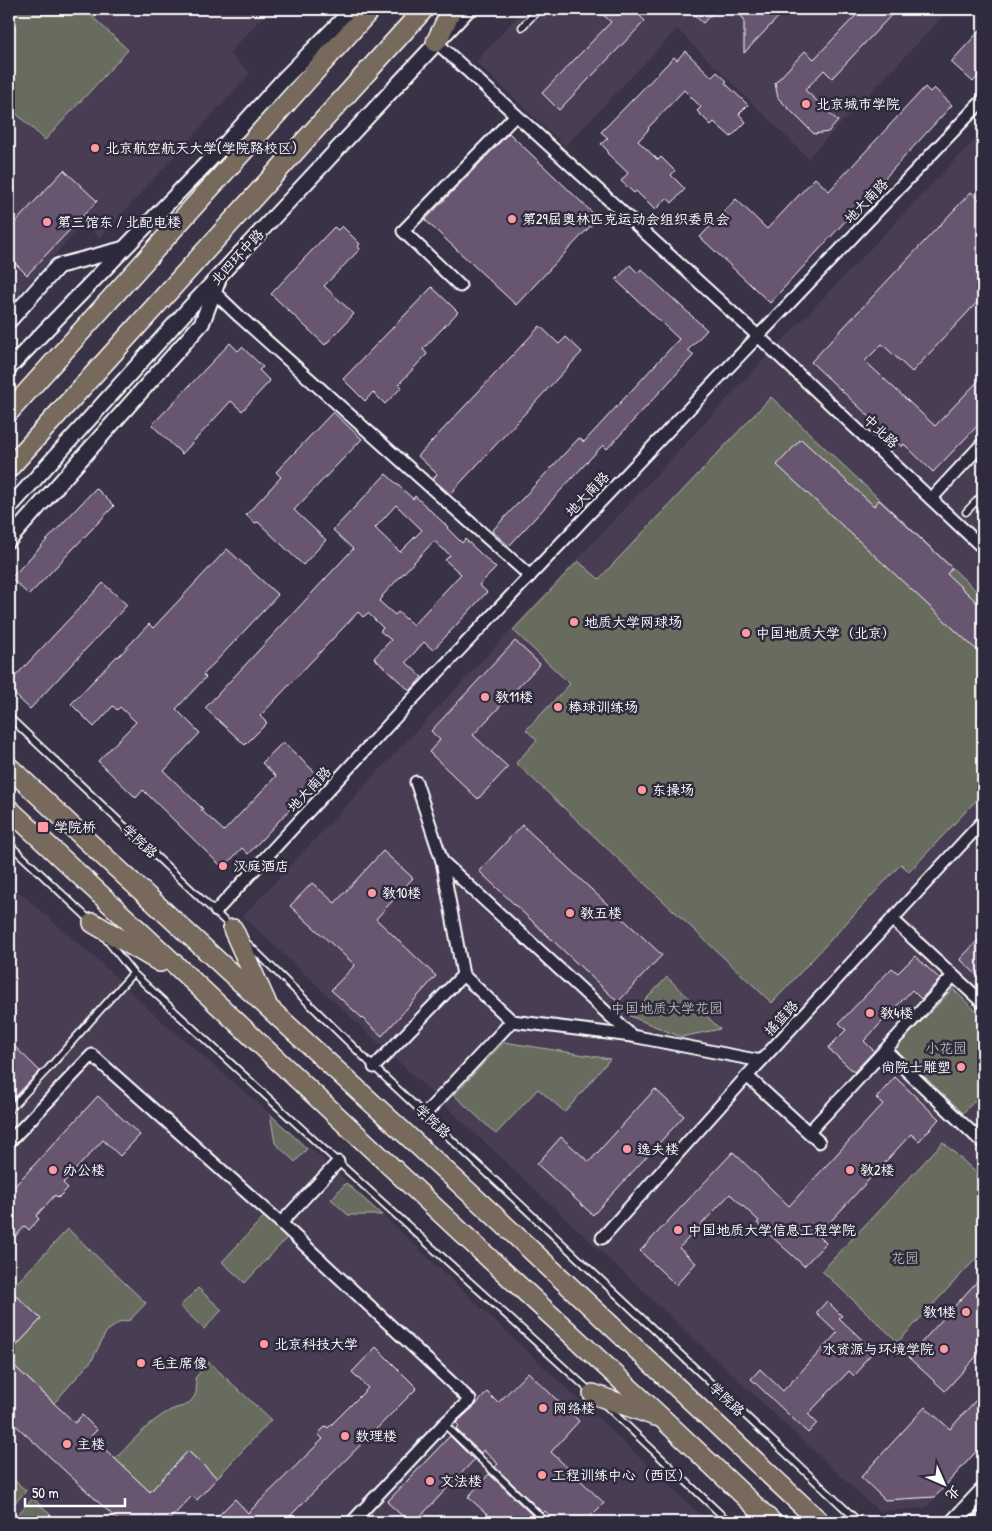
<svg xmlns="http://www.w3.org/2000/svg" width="992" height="1531" font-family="'Patrick Hand','LXGW WenKai TC',sans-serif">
<rect width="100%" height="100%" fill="#3a3347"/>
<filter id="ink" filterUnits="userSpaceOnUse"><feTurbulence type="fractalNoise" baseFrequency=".02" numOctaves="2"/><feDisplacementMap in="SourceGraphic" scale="10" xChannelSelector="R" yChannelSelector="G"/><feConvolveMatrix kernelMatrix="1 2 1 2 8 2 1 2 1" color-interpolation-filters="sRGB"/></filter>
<g filter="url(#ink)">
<g fill="#483e53">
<polygon points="9,9 270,9 229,53 250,73 100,238 83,224 9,305"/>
<polygon points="524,9 950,9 808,158 677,29 565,146 476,62"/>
<polygon points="983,131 983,1446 926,1508 878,1511 243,916 773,350 783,340"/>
<polygon points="9,883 114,975 147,1008 331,1166 708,1522 9,1522"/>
</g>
<g fill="#686c5e" stroke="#b4b6ae">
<polygon points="9,9 84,9 128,50 45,140 9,107"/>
<polygon points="771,397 983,597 983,793 909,872 901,864 772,1003 516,763 537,740 526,730 570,684 513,630 578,561 599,579"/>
<polygon points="667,977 720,1029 681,1037 630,1016"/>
<polygon points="953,989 983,1018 983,1092 963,1113 895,1049"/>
<polygon points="504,1042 610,1059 565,1112 538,1089 496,1134 454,1095"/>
<polygon points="270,1114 307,1149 295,1162 275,1143"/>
<polygon points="943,1142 983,1179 983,1251 898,1342 822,1271"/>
<polygon points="346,1183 382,1215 348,1215 331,1199"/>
<polygon points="268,1212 291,1233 245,1283 222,1262"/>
<polygon points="68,1229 146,1303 130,1320 120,1322 106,1332 92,1360 54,1403 9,1361 9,1354 41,1319 10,1290"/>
<polygon points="198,1288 222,1310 204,1329 180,1306"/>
<path d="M209 1362 271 1420 217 1478 188 1451 150 1492 115 1459C132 1442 149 1421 171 1410 181 1405 186 1409 194 1397 198 1391 196 1384 195 1378Z"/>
<polygon points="9,1475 26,1491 12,1506 9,1507"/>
<polygon points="33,1498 58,1522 9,1522 15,1520 16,1516"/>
</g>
<g fill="#68566f" stroke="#fff" fill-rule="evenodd">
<polygon points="597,9 633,9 645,21 559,110 542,93 611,22"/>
<polygon points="687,9 716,9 703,23"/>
<polygon points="733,9 786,9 744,53 744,19"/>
<polygon points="862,9 897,9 832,78 824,70 805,90 838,121 828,132 814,134 778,98 775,83 805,51 814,59"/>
<polygon points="983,27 983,70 973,82 951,62"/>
<polygon points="685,51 712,77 717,72 727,81 725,83 748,105 739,114 746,122 731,137 714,122 711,125 697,111 701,107 684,90 648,128 649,129 638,141 658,160 661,157 675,171 671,175 685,189 672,203 667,198 655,210 636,191 634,193 621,181 628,173 607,153 608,151 601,144 608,138 601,132 674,57 677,60"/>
<polygon points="925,87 930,92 934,88 952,105 770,303 700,237 736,199 767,229 815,178 829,191"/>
<polygon points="509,133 598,218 516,305 425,220"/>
<polygon points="64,170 97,201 27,275 9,257 9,229"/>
<polygon points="971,192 983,203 983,296 912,372 882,344 865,361 935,426 983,376 983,420 933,472 904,444 902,447 811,362"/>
<polygon points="342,226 360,244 358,246 360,249 324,286 354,314 325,345 271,294 334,227 338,230"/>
<polygon points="630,265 638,273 641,269 707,330 688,350 694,355 607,449 603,445 509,546 492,531 579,438 584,442 679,339 616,280"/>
<polygon points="432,287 458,312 423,349 427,354 399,384 402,387 385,404 373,392 365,401 343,379"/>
<polygon points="540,326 559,344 566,337 582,352 450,494 433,479 437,474 418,456"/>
<polygon points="230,343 238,351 242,347 263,367 259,370 270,381 242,411 231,401 182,454 152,425"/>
<polygon points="333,412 362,439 294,510 326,540 303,565 258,522 255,523 246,515 281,477 276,472"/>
<polygon points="801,439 874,506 879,500 952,568 947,574 983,608 983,656 777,465"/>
<path d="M386 474 413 499 415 496 448 527 447 528 462 543 465 539 496 568 479 585 487 592 433 650 424 642 406 662 422 677 410 691 374 658 391 640 380 631 383 628 368 613 363 617 358 612 260 716 267 723 245 745 205 708 353 549 333 530ZM396 505 422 530 400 552 375 528ZM434 541 450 555 445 560 461 574 413 625 398 612 395 615 379 601 383 597 382 596Z"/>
<polygon points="96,488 114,506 29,595 11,578"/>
<polygon points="227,549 278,595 203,675 206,677 176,709 200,733 164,771 203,809 201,810 224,831 276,776 262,763 283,742 320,777 248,854 242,848 223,868 143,790 136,798 98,761 136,722 120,707 117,710 113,706 94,727 71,704 117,656 118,657 149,624 153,628"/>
<polygon points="103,583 127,605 30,709 9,689 9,683"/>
<polygon points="515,641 540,664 473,735 508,767 478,799 429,752 440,740 431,731"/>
<polygon points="522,825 662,955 618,1002 479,871"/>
<polygon points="383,851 413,878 376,919 436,976 382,1036 331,990 355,965 290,906 312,883 335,903"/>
<polygon points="983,935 983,981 960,959"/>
<polygon points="915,956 940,979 921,999 912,990 864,1041 874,1051 854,1072 828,1048 846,1030 839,1023 892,968 898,973"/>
<polygon points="9,1041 40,1071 9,1103"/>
<polygon points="895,1077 939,1119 919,1141 911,1134 818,1235 826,1243 804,1266 757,1223 759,1221 730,1194 679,1248 696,1263 676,1285 640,1251 733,1152 789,1206 883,1104 876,1098"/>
<polygon points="655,1089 684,1116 593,1215 537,1164 561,1137 589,1162"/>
<polygon points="98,1096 140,1135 120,1156 103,1140 63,1183 68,1188 58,1198 55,1195 36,1216 39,1219 29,1230 25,1226 9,1243 9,1192"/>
<polygon points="983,1275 983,1349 945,1391 908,1357"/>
<polygon points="9,1289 41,1319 9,1354"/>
<polygon points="827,1301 842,1316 839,1318 874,1351 862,1364 863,1366 854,1376 849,1371 808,1414 817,1423 808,1433 751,1379 760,1369 783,1391 837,1333 816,1313"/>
<polygon points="376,1347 417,1388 284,1522 223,1522 217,1517 235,1499 248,1513 323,1439 318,1434 326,1426 328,1428 368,1388 352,1372"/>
<polygon points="9,1361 75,1423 82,1415 97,1430 91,1436 150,1492 188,1451 217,1478 197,1500 192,1496 167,1522 120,1522 9,1419"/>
<polygon points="528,1372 579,1421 551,1452 604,1503 585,1522 556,1522 545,1511 543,1513 495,1467 498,1464 483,1450 481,1453 456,1429 459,1426 456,1423 475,1406 487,1392 498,1403"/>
<polygon points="983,1392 983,1444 935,1497 885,1500 861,1477 925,1407 950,1429"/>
<polygon points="450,1436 474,1460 415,1522 409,1522 387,1502"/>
<polygon points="489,1474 537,1520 535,1522 496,1522 468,1497"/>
</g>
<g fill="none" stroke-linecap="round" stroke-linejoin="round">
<defs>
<g id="service">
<polyline points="522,27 539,9"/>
<polyline points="966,512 983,494"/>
<polyline points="9,717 232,928"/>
<polyline points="9,844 91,921"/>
<polyline points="105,938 133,973 338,1162 591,1392"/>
<polyline points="247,943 374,1067 859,1522"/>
<polyline points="9,1110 47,1070 133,973"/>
<polyline points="605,1405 729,1522"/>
<polyline points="444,1424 546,1522"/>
</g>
<g id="minor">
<polyline points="436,42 758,336 983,548"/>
<polyline points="460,286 403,231 516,115"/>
<polyline points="214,292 239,316 530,576"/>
<polyline points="931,499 983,443"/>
<polyline points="416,782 442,861 463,975 512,1021 632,1036 761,1061"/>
<polyline points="442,861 632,1036"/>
<polyline points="216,911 405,707 983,100"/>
<polyline points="893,920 983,1003"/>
<polyline points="885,1050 953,976"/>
<polyline points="374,1067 463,975"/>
<polyline points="747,1076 819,1142"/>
<polyline points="425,1114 512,1021"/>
<polyline points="809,1132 885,1050 983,1143"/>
<polyline points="9,1142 92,1055 281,1223 470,1400 444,1424 352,1522"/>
<polyline points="281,1223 338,1162"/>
<polyline points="602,1238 747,1076 983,821"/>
</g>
<g id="tertiary">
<polyline points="9,321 58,266 123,249"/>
<polyline points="9,368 227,142 283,80 353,9"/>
<polyline points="9,508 191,306 468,9"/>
<polyline points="9,540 202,323 218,281"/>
</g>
<g id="secondary">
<polyline points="954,1522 983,1491"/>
<polyline points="981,1522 983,1520"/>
</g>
<g id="primary">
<polyline points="9,767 83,837 498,1219 820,1522"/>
<polyline points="9,809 478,1248 663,1419 772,1522"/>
<polyline points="93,923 160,962"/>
<polyline points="233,929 266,1002"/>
<polyline points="593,1394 655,1416"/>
</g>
<g id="trunk">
<polyline points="436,42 452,9"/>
<polyline points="9,412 371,9"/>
<polyline points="9,468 424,9"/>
</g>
</defs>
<use href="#service" stroke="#fff" stroke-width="9"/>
<use href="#minor" stroke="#fff" stroke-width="15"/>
<use href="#tertiary" stroke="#fff" stroke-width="18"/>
<use href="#secondary" stroke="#fff" stroke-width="20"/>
<use href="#primary" stroke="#fff" stroke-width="22"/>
<use href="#trunk" stroke="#fff" stroke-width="22"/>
<use href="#service" stroke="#2f2a3d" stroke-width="5.5"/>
<use href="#minor" stroke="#2f2a3d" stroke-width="11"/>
<use href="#tertiary" stroke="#2f2a3d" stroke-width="14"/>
<use href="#secondary" stroke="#2f2a3d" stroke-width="16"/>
<use href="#primary" stroke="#77695c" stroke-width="19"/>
<use href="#trunk" stroke="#77695c" stroke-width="19"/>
</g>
</g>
<g fill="#ff9aa2" stroke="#2f2a3d" stroke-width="2">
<circle cx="806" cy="104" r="5"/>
<circle cx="95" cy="148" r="5"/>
<circle cx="512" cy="219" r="5"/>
<circle cx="47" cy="222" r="5"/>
<circle cx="574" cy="622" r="5"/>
<circle cx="746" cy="633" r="5"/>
<circle cx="485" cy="697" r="5"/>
<circle cx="558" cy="707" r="5"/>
<circle cx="642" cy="790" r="5"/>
<rect x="37" y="821" width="12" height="12" rx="2.5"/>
<circle cx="223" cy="866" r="5"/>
<circle cx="372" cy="893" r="5"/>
<circle cx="570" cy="913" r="5"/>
<circle cx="870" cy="1013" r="5"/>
<circle cx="961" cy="1067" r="5"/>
<circle cx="627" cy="1149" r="5"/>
<circle cx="53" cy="1170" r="5"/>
<circle cx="850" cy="1170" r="5"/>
<circle cx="678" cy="1230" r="5"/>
<circle cx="966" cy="1312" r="5"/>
<circle cx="264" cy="1344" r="5"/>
<circle cx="944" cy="1349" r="5"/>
<circle cx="141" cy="1363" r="5"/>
<circle cx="543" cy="1408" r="5"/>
<circle cx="345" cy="1436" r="5"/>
<circle cx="67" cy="1444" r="5"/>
<circle cx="542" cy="1475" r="5"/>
<circle cx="430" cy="1481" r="5"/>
</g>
<g text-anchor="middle" stroke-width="5" stroke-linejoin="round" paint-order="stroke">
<g font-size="14" fill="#fff" stroke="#2f2a3d" text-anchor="start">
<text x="816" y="109">北京城市学院</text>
<text x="105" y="153">北京航空航天大学(学院路校区)</text>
<text x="522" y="224">第29届奥林匹克运动会组织委员会</text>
<text x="57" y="227">第三馆东 / 北配电楼</text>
<text x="584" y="627">地质大学网球场</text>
<text x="756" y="638">中国地质大学（北京）</text>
<text x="495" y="702">教11楼</text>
<text x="568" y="712">棒球训练场</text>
<text x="652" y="795">东操场</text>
<text x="54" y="832">学院桥</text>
<text x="233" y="871">汉庭酒店</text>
<text x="382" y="898">教10楼</text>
<text x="580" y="918">教五楼</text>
<text x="880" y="1018">教4楼</text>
<text x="951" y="1072" text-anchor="end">尚院士雕塑</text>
<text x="637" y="1154">逸夫楼</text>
<text x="63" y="1175">办公楼</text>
<text x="860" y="1175">教2楼</text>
<text x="688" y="1235">中国地质大学信息工程学院</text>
<text x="956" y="1317" text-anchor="end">教1楼</text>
<text x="274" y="1349">北京科技大学</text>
<text x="934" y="1354" text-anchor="end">水资源与环境学院</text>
<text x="151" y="1368">毛主席像</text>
<text x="553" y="1413">网络楼</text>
<text x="355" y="1441">数理楼</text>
<text x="77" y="1449">主楼</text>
<text x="552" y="1480">工程训练中心（西区）</text>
<text x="440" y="1486">文法楼</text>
</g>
<g font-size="14" fill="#fff" stroke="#2f2a3d">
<text transform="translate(866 201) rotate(-46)" y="5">地大南路</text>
<text transform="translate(237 257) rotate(-47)" y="5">北四环中路</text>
<text transform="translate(881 431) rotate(43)" y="5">中北路</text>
<text transform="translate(587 494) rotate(-46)" y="5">地大南路</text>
<text transform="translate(309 789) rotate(-47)" y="5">地大南路</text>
<text transform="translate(140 841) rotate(43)" y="5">学院路</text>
<text transform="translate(781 1018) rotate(-47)" y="5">摇篮路</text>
<text transform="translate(433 1121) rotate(43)" y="5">学院路</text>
<text transform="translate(727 1399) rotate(43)" y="5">学院路</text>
</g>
<g font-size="14" fill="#b4b6ae" stroke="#2f2a3d">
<text x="667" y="1013">中国地质大学花园</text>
<text x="946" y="1053">小花园</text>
<text x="905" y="1263">花园</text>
</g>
</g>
<rect width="992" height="1531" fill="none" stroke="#2f2a3d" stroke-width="30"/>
<rect x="15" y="15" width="962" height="1501" fill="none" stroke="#fff" stroke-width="2" filter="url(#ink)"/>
<g transform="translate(944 1484) rotate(135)" stroke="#2f2a3d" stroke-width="4" paint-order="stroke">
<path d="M0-4L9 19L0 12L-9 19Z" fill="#ffffff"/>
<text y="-8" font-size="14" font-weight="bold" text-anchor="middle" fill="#ffffff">北</text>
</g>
<path d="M25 1498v8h100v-8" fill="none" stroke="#ffffff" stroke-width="2.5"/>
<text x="32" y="1498" font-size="15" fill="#ffffff" stroke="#2f2a3d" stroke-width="4" paint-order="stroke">50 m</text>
</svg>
